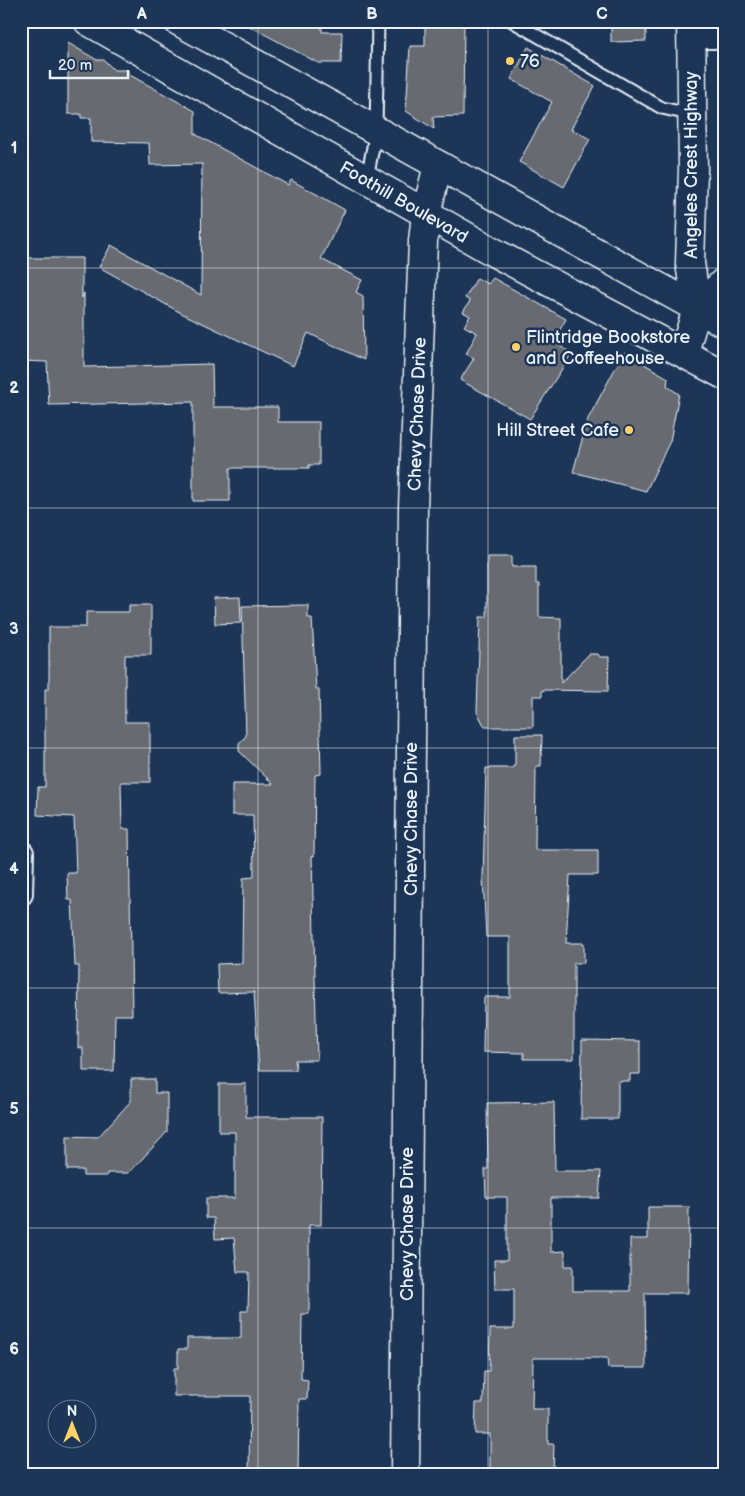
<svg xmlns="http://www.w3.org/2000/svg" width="745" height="1496" font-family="'Balsamiq Sans',sans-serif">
<rect width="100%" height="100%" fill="#1d3557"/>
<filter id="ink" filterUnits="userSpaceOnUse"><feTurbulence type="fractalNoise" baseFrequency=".02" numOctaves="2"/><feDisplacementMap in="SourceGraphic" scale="10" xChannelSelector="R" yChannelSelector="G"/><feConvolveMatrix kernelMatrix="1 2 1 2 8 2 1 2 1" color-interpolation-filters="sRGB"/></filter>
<g filter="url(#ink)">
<g fill="#686b72" stroke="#e8f1f8">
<polygon points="240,21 322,21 322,32 342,32 341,63 318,63"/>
<polygon points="464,21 463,116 433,117 434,129 406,111 410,46 425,46 425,22"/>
<polygon points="611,21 646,21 646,41 611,42"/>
<polygon points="68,43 97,60 104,60 114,70 128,70 128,74 195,111 195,134 288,185 291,180 345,210 321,259 362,280 356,292 363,296 364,360 308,333 293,366 181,313 99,267 111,245 201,295 202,164 150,165 149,143 91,142 91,118 81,118 81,114 68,114"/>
<polygon points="528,47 595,86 571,129 590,139 564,187 519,162 552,102 511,79"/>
<polygon points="21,258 82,258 82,298 84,293 84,367 212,364 213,407 278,407 278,422 319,422 319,465 309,465 309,468 230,468 230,501 193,501 193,402 49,405 47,362 21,361"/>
<polygon points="477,278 488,284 493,278 566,319 553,342 572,353 530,419 460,380 474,358 466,354 477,333 464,326 470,316 463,312 470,301 465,298"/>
<polygon points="624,352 668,378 667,386 679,394 670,441 646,491 573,472 588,419"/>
<polygon points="487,556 512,556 512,567 536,567 536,584 539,584 539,617 561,618 561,683 589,654 598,654 600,657 609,657 608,691 542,690 542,696 533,696 533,727 485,727 477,712 480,617 487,617"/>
<polygon points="240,597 241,623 215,624 214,598"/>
<polygon points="129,605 151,605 151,655 125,655 125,722 150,722 150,782 121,782 122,829 129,829 132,1015 115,1015 114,1071 83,1071 83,1048 78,1048 79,966 75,966 72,900 68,900 67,873 76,873 74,817 37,815 38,787 45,787 45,689 49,689 49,627 86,627 86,612 129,612"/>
<polygon points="308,605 308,618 312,618 316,689 319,689 321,774 315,775 314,856 312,856 317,1060 295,1060 296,1070 259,1070 254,992 218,993 217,964 242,963 243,878 254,877 253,815 232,815 232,784 273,784 239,751 239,743 246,736 242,606"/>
<polygon points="515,735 542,735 541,766 536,766 535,850 598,850 598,875 570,875 566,943 584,943 584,963 574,963 574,1059 524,1059 524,1053 483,1052 484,997 510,997 510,937 486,937 483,877 486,768 513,768 513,766 515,766"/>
<polygon points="582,1040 640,1041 640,1074 630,1074 630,1081 618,1081 618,1119 581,1119"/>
<polygon points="131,1079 155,1079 155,1093 167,1093 167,1132 129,1173 107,1173 107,1176 83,1176 83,1170 67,1170 67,1136 98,1137 131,1101"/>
<polygon points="219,1084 246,1084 246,1117 322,1117 321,1225 309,1225 309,1314 302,1314 301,1379 308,1380 307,1399 299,1399 298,1475 249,1475 250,1396 174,1396 174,1368 178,1368 178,1349 187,1349 187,1338 241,1338 241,1311 248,1311 249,1272 237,1272 234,1238 215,1239 214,1218 206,1218 206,1198 235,1198 235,1132 219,1132"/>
<polygon points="554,1102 555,1171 601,1171 599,1198 551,1198 551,1252 565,1251 565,1266 573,1266 573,1291 630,1291 630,1239 648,1239 648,1207 689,1207 688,1293 645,1293 646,1368 608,1368 607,1358 533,1358 532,1409 548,1409 548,1444 554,1444 553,1475 490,1474 490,1434 475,1434 476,1403 483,1403 484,1371 489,1371 490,1329 514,1329 514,1289 495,1289 494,1260 507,1260 507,1197 486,1197 485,1169 488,1169 487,1103"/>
</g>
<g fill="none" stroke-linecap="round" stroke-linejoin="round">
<defs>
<g id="lane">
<polyline points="512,21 662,108 693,115"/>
<polyline points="367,179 376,131 378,21"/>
</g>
<g id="street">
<polyline points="691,37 724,37"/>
<polyline points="21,894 22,853"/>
</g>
<polyline id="secondary" points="405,1475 413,508 423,241 426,214 438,165"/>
<g id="primary">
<polyline points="88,21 497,254 724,375"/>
<polyline points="178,21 724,323"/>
<polyline points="697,309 724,282"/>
<polyline points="684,352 697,309 690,263 693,169 691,21"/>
</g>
</defs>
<use href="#lane" stroke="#e8f1f8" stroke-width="15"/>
<use href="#street" stroke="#e8f1f8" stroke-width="26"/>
<use href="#secondary" stroke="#e8f1f8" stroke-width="31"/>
<use href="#primary" stroke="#e8f1f8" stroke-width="31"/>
<use href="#lane" stroke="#1d3557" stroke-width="11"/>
<use href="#street" stroke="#1d3557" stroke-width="22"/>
<use href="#secondary" stroke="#1d3557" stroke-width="28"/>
<use href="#primary" stroke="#1d3557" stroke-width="28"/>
</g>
</g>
<path fill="none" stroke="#e8f1f8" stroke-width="1" stroke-opacity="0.55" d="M258 21V1475M488 21V1475M21 268H724M21 508H724M21 748H724M21 988H724M21 1228H724"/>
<g fill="#ffd166" stroke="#1d3557" stroke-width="2">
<circle cx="510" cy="61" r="5"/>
<circle cx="516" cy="347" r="5"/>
<circle cx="629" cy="430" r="5"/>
</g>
<g text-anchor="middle" stroke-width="5" stroke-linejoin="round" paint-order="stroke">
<g font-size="18" fill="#e8f1f8" stroke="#1d3557" text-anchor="start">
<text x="520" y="67">76</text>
<text x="526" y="343">Flintridge Bookstore<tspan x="526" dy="21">and Coffeehouse</tspan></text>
<text x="619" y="436" text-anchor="end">Hill Street Cafe</text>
</g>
<g font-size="18" fill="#e8f1f8" stroke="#1d3557">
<text transform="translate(691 165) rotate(-90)" y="6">Angeles Crest Highway</text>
<text transform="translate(404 202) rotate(30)" y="6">Foothill Boulevard</text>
<text transform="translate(417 414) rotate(-88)" y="6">Chevy Chase Drive</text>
<text transform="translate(411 819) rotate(-90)" y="6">Chevy Chase Drive</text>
<text transform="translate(407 1224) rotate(-90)" y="6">Chevy Chase Drive</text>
</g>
</g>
<rect width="745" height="1496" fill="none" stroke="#1d3557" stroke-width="55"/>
<g transform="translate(72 1424)"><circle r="24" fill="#1d3557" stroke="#6e8097"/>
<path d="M0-4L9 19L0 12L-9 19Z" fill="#ffd166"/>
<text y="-8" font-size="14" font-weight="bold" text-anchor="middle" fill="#e8f1f8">N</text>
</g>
<path d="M50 70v8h78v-8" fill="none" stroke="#e8f1f8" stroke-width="2.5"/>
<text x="58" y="70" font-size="15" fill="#e8f1f8" stroke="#1d3557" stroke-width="4" paint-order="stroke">20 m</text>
<rect x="28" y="28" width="690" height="1440" fill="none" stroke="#e8f1f8" stroke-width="2"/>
<g font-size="16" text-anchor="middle" font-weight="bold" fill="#e8f1f8">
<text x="142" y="19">A</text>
<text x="372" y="19">B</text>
<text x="602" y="19">C</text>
<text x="14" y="153">1</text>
<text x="14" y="393">2</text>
<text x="14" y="634">3</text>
<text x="14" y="874">4</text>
<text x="14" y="1114">5</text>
<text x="14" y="1354">6</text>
</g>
</svg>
